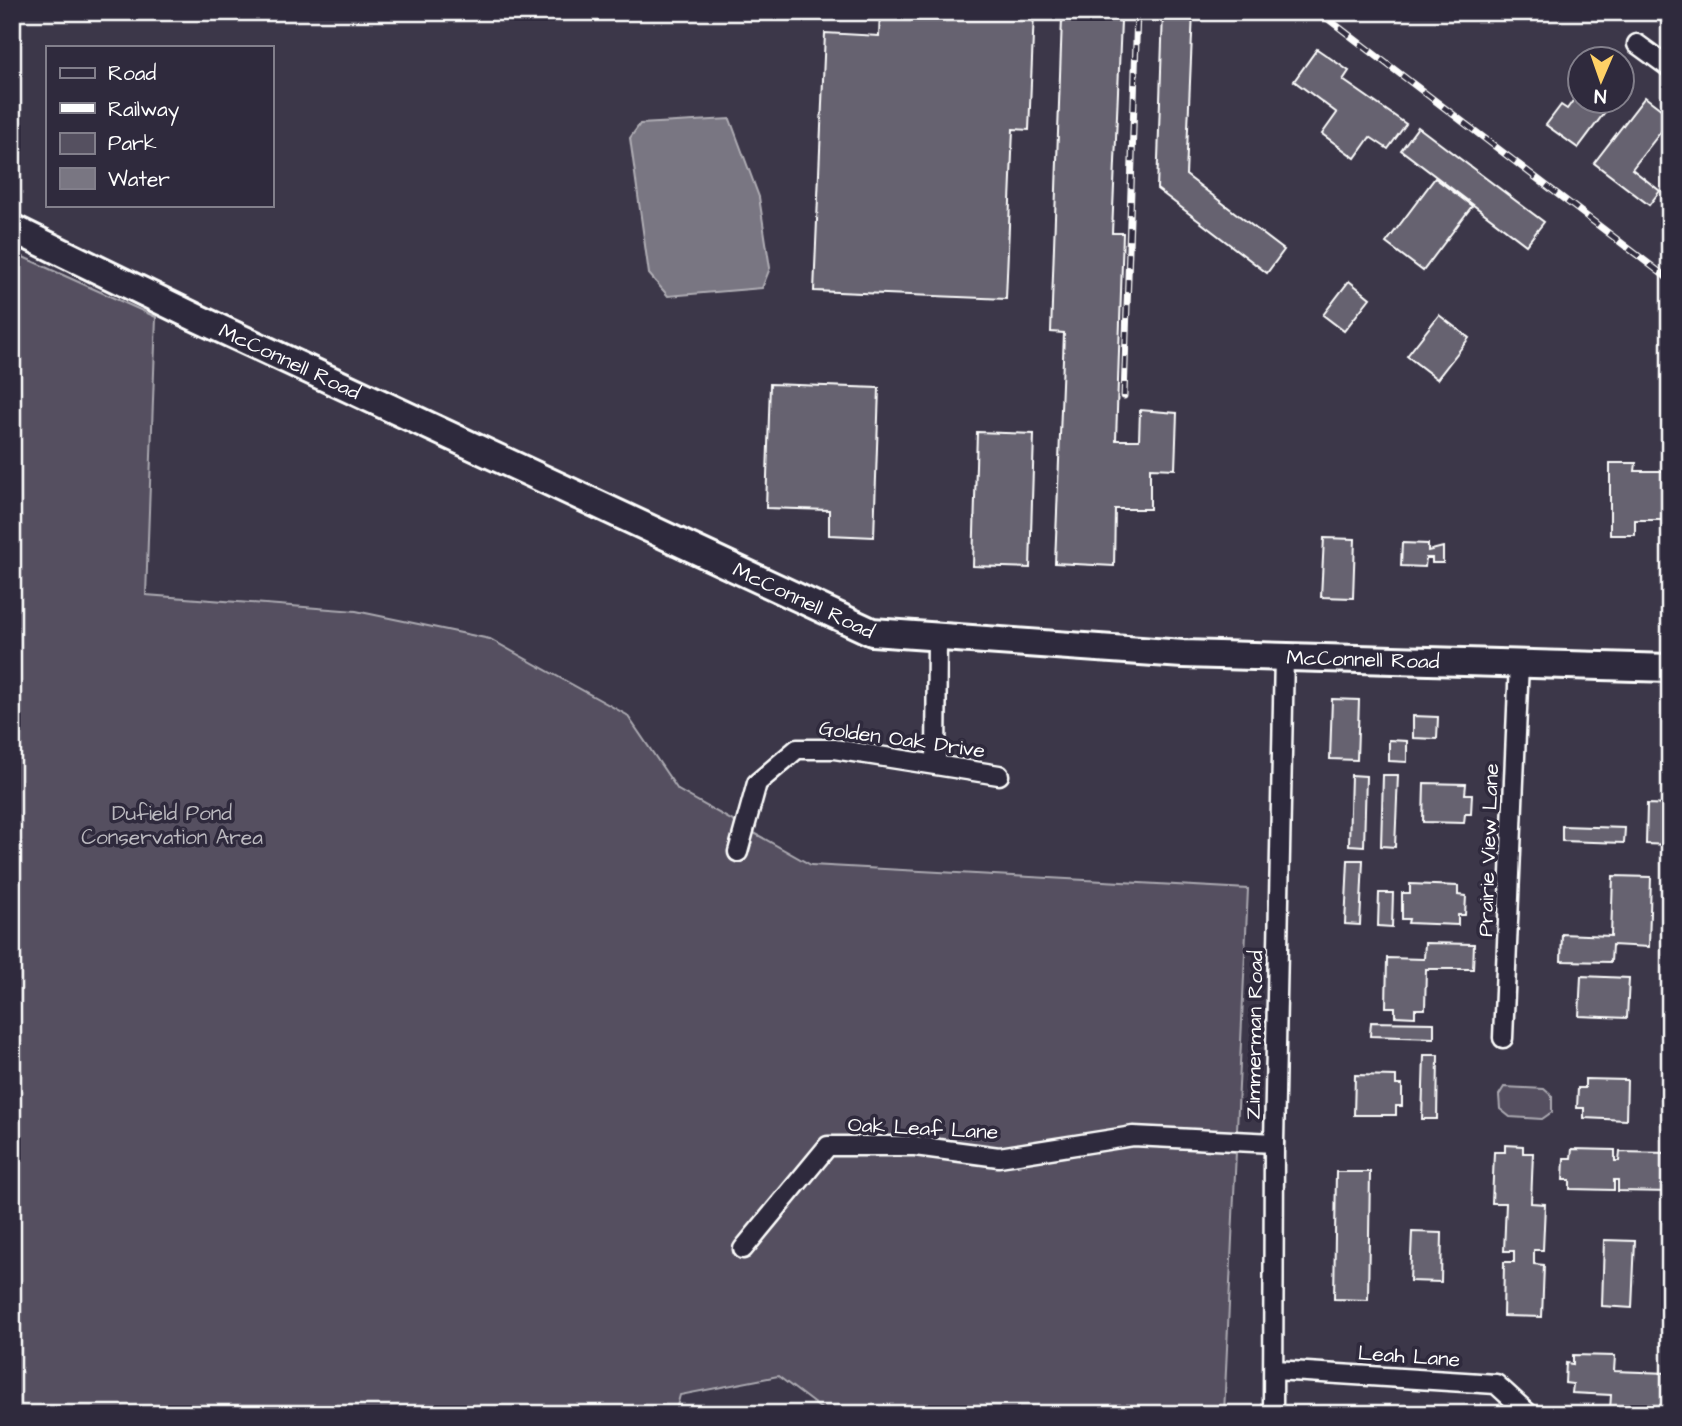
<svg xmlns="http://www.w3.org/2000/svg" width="1682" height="1426" font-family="'Architects Daughter',sans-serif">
<rect width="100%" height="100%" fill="#3c3749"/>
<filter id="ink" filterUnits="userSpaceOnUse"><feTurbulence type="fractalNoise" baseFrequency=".0143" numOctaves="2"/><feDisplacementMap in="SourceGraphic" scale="14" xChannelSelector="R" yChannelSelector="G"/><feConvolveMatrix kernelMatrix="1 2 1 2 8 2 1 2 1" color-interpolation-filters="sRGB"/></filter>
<g filter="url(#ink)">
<g fill="#555060" stroke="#aaa8b0" stroke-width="2">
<polygon points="12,252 156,317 146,595 356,611 490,639 627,715 678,790 811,865 1248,889 1224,1414 828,1414 778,1376 680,1395 675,1414 12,1414"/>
<polygon points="1504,1087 1544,1089 1552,1096 1552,1112 1542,1119 1510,1117 1500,1109 1499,1095"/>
</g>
<polygon fill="#797682" stroke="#afadb4" stroke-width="2" points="730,119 759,197 770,268 762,288 668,296 649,274 630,138 640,124"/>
<g fill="#666270" stroke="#fff" stroke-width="2">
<polygon points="880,12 1034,12 1029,130 1013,129 1006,299 814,291 825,33 879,36"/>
<polygon points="1163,12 1193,12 1186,175 1284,250 1267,273 1157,189"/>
<polygon points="1062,18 1121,21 1112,233 1123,233 1116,440 1139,440 1140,410 1177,413 1175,469 1150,468 1150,509 1115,509 1114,566 1055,563 1064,333 1051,332"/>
<polygon points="1317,49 1349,71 1343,80 1406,124 1388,149 1370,137 1355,158 1322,134 1337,113 1294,81"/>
<polygon points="1580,91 1580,102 1604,102 1610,105 1578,148 1546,125 1561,105 1567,109"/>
<polygon points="1645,97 1670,116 1670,120 1632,169 1660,191 1649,205 1594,163"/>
<polygon points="1418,127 1544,222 1526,245 1401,150"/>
<polygon points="1435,178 1472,206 1423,271 1386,243"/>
<polygon points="1349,281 1370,298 1344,331 1323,315"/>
<polygon points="1439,315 1469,338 1437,379 1407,356"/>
<polygon points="770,384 879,388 874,537 829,535 829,510 766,508"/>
<polygon points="977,432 1034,434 1030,568 973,566"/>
<polygon points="1610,463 1636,463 1635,471 1670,471 1670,520 1635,520 1635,535 1610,535"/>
<polygon points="1324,538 1355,539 1353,598 1321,597"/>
<polygon points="1402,543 1428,544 1428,551 1443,547 1443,563 1432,563 1432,558 1426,558 1425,567 1401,566"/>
<polygon points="1332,699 1359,700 1357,760 1330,759"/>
<polygon points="1413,716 1438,717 1437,739 1413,738"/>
<polygon points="1389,740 1407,741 1407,762 1389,761"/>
<polygon points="1351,775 1366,776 1364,846 1349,845"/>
<polygon points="1383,775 1398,775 1395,847 1381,846"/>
<polygon points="1424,783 1466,784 1465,794 1472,794 1471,814 1465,814 1464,823 1423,822"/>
<polygon points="1647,804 1670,805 1670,845 1646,844"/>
<polygon points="1562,826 1625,828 1624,843 1562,841"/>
<polygon points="1348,860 1363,860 1360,925 1345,924"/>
<polygon points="1613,876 1651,877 1649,947 1612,945 1611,962 1561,961 1562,934 1611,936"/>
<polygon points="1410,884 1458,886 1458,895 1466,896 1465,915 1458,915 1458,925 1408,923 1409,919 1402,919 1402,893 1410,893"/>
<polygon points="1379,893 1393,893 1392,927 1378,926"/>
<polygon points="1425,943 1474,944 1473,969 1426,969 1425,1009 1415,1009 1415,1017 1395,1016 1395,1007 1386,1007 1387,958 1424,959"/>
<polygon points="1581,976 1629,978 1627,1018 1579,1016"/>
<polygon points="1371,1022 1434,1023 1434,1038 1370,1036"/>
<polygon points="1424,1055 1438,1055 1437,1119 1422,1119"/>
<polygon points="1355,1075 1396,1076 1396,1085 1402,1085 1402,1106 1396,1106 1396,1115 1354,1115"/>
<polygon points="1585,1079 1627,1080 1626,1120 1584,1118 1584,1108 1577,1108 1578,1088 1585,1088"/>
<polygon points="1505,1145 1523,1146 1523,1153 1533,1153 1531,1203 1545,1204 1543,1250 1534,1250 1534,1264 1544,1265 1542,1317 1503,1316 1504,1262 1514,1262 1514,1251 1504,1251 1506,1203 1492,1203 1494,1152 1505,1152"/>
<polygon points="1572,1149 1615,1150 1615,1161 1619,1161 1620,1152 1670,1153 1670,1192 1618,1191 1618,1180 1614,1180 1614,1190 1570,1189 1570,1180 1563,1180 1564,1158 1571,1158"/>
<polygon points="1336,1172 1370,1172 1368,1300 1334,1299"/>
<polygon points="1412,1232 1442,1233 1441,1282 1410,1281"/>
<polygon points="1604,1240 1635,1241 1632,1308 1602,1306"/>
<polygon points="1665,1241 1670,1241 1670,1312 1662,1312"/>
<polygon points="1573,1355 1615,1356 1614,1371 1668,1373 1667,1412 1610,1410 1611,1395 1572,1393 1573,1384 1565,1383 1566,1363 1573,1364"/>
</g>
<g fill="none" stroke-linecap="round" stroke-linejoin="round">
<defs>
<g id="street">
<polyline points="1637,44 1670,68"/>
<polyline points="936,764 937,638"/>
<polyline points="738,852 757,783 797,749 834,749 999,775"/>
<polyline points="1503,1038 1519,663"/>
<polyline points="743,1249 828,1146 915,1146 999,1157 1133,1136 1274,1143"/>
<polyline points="1275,1370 1496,1384 1529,1414"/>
<polyline points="1273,1414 1274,1143 1284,656"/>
</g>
<g id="secondary">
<path id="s1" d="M12 228 195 317 872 632 1183 654 1670 668"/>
</g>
</defs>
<use href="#street" stroke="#fff" stroke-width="23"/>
<use href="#secondary" stroke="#fff" stroke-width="32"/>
<use href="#street" stroke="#2f2a3d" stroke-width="18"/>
<use href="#secondary" stroke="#2f2a3d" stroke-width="26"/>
<defs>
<g id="rail">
<polyline points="1319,12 1670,280"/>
<polyline points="1124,396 1137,12"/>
</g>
</defs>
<use href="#rail" stroke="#fff" stroke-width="7"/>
<use href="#rail" stroke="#2f2a3d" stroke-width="4.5" stroke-dasharray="13" stroke-linecap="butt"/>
</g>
</g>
<g text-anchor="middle" stroke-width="7" stroke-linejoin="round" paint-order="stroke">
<g font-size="21" fill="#fff" stroke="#2f2a3d">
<text dy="7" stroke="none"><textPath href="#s1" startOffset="308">McConnell Road</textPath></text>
<text dy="7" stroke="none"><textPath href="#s1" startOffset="875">McConnell Road</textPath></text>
<text dy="7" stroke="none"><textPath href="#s1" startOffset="1442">McConnell Road</textPath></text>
<text transform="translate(902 739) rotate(8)" y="7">Golden Oak Drive</text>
<text transform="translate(1488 850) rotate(-88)" y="7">Prairie View Lane</text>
<text transform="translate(1254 1035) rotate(-89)" y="7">Zimmerman Road</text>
<text transform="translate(923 1128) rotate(3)" y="7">Oak Leaf Lane</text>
<text transform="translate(1409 1356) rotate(4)" y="7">Leah Lane</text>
</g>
<g font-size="21" fill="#bbb9bf" stroke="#2f2a3d">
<text x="172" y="820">Dufield Pond<tspan x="172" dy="24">Conservation Area</tspan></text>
</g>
</g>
<rect width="1682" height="1426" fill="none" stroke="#2f2a3d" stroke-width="42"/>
<rect x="21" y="21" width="1640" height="1384" fill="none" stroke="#fff" stroke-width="2.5" filter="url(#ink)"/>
<rect x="46" y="46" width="228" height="161" fill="#2f2a3d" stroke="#827f8b" stroke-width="2"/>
<rect x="60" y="68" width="35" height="10" fill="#2f2a3d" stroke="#827f8b" stroke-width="2"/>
<text x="108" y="80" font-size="21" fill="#ffffff">Road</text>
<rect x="60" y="103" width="35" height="10" fill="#ffffff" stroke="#827f8b" stroke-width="2"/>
<text x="108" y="116" font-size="21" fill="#ffffff">Railway</text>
<rect x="60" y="133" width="35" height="21" fill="#555060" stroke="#827f8b" stroke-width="2"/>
<text x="108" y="150" font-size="21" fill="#ffffff">Park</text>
<rect x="60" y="168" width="35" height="21" fill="#797682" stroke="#827f8b" stroke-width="2"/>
<text x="108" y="186" font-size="21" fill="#ffffff">Water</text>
<g transform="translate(1601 80) rotate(182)"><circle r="33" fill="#2f2a3d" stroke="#827f8b" stroke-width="2"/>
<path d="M0-5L12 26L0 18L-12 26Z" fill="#ffd166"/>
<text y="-10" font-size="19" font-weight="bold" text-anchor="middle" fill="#ffffff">N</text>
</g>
</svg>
